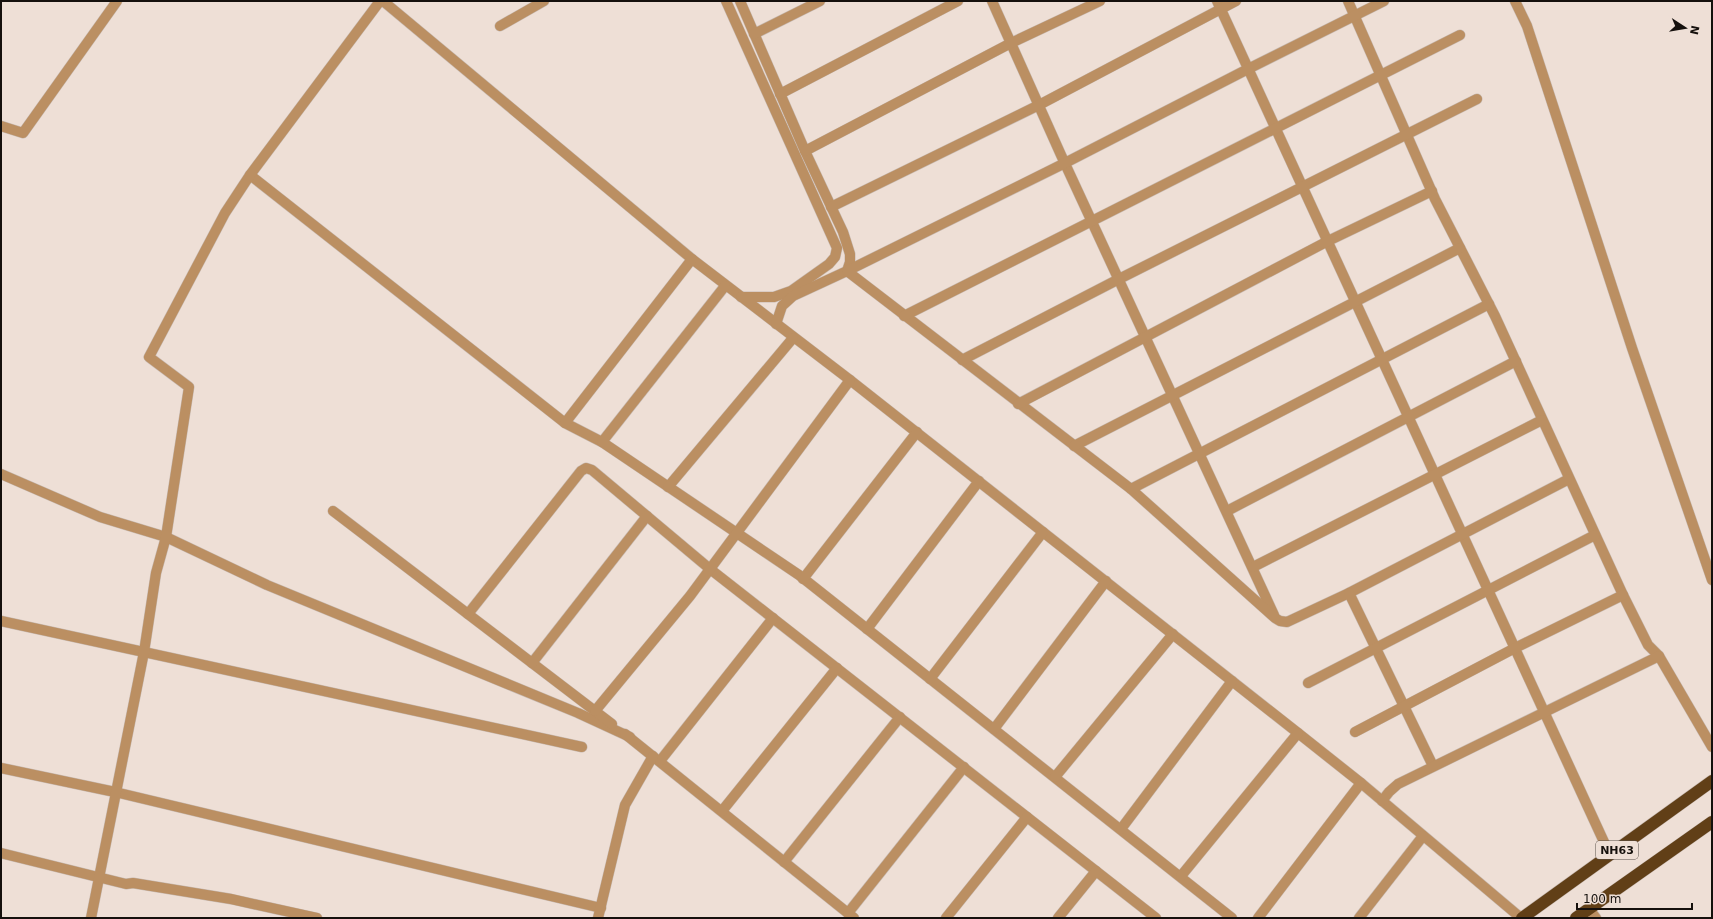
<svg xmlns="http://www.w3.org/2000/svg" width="1713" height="919" font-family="'DejaVu Sans',sans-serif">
<rect width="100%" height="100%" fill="#eedfd6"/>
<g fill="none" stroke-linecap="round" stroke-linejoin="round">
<defs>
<g id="minor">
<polyline points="383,1 692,259 850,380 1298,733 1361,783 1521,918"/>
<polyline points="726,1 837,248 835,257 829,264 791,291 774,297 741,297"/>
<polyline points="740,1 805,151 843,232 850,254 850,262 847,271 793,296 782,306 776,324"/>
<polyline points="992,1 1061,155 1274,615"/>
<polyline points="1217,1 1610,855"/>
<polyline points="1348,1 1435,199 1495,316 1623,595 1648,645 1659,656 1712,747"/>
<polyline points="1384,1 1248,69 1065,163 847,271 1131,489 1275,618 1280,621 1287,622 1349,593 1569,479"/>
<polyline points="1515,1 1527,26 1632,348 1712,580"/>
<polyline points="500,26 544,1"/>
<polyline points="754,34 820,1"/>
<polyline points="780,94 958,1"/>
<polyline points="1,126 23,133 117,1"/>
<polyline points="805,151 1011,43 1100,1"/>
<polyline points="250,175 565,423 602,442 799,575 1232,918"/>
<polyline points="831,207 1039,105 1236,1"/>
<polyline points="904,316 1460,35"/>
<polyline points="962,360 1119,279 1477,99"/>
<polyline points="1018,404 1328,241 1432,191"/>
<polyline points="565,423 692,259"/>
<polyline points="602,442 725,286"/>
<polyline points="1074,446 1460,248"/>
<polyline points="1,474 100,517 166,537 267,585 578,713 630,737"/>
<polyline points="668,487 793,338"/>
<polyline points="1131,489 1489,304"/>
<polyline points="333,511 612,724"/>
<polyline points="1227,511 1516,361"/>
<polyline points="1253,567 1542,420"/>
<polyline points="803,579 917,432"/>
<polyline points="1349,593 1433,766"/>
<polyline points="468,614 581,471 586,468 592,470 710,569 1156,918"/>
<polyline points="1,621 582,747"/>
<polyline points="867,629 979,481"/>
<polyline points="532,663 647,516"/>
<polyline points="930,679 1043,532"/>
<polyline points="1308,683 1595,535"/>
<polyline points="595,711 690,596 850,380"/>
<polyline points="994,729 1106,581"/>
<polyline points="1355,732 1515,648 1623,595"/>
<polyline points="625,734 854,918"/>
<polyline points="660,761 773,618"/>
<polyline points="1,768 115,792 601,908"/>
<polyline points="1055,777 1173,634"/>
<polyline points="1382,801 1389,792 1398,784 1659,656"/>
<polyline points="722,811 837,668"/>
<polyline points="1121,829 1232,681"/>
<polyline points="1,853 126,884 133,883 231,899 317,918"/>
<polyline points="784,862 900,717"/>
<polyline points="1181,876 1298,733"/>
<polyline points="1589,909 1596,918"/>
<polyline points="848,913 964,767"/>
<polyline points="91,918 144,652 156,573 166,537 189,387 149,357 225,213 250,175 380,1"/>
<polyline points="598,918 625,805 653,756"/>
<polyline points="946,918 1027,817"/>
<polyline points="1058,918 1096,871"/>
<polyline points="1258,918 1361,783"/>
<polyline points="1359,918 1423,836"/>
</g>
<g id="highway">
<polyline points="1522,918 1712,781"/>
<polyline points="1576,918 1712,822"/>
</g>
</defs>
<use href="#minor" stroke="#c7bab2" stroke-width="11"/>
<use href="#highway" stroke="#c7bab2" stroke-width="13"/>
<use href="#minor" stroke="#bb8f62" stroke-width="10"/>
<use href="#highway" stroke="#613f17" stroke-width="12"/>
</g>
<g text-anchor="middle" stroke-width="3" stroke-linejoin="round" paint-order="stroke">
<rect fill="#eedfd6" stroke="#564e49" stroke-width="1" x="1596" y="841" width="42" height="18" rx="3"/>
<g font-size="11" font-weight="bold" fill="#15100d">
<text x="1617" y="854">NH63</text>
</g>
</g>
<rect width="1713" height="919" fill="none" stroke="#15100d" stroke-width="4"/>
<g transform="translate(1685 28) rotate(102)" stroke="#eedfd6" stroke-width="3" paint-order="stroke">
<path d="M0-3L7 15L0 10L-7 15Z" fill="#15100d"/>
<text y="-6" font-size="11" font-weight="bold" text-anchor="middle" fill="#15100d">N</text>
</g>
<path d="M1577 903v6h115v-6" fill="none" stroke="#15100d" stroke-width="2"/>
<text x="1583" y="903" font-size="12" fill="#15100d" stroke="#eedfd6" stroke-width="3" paint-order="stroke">100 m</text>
</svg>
